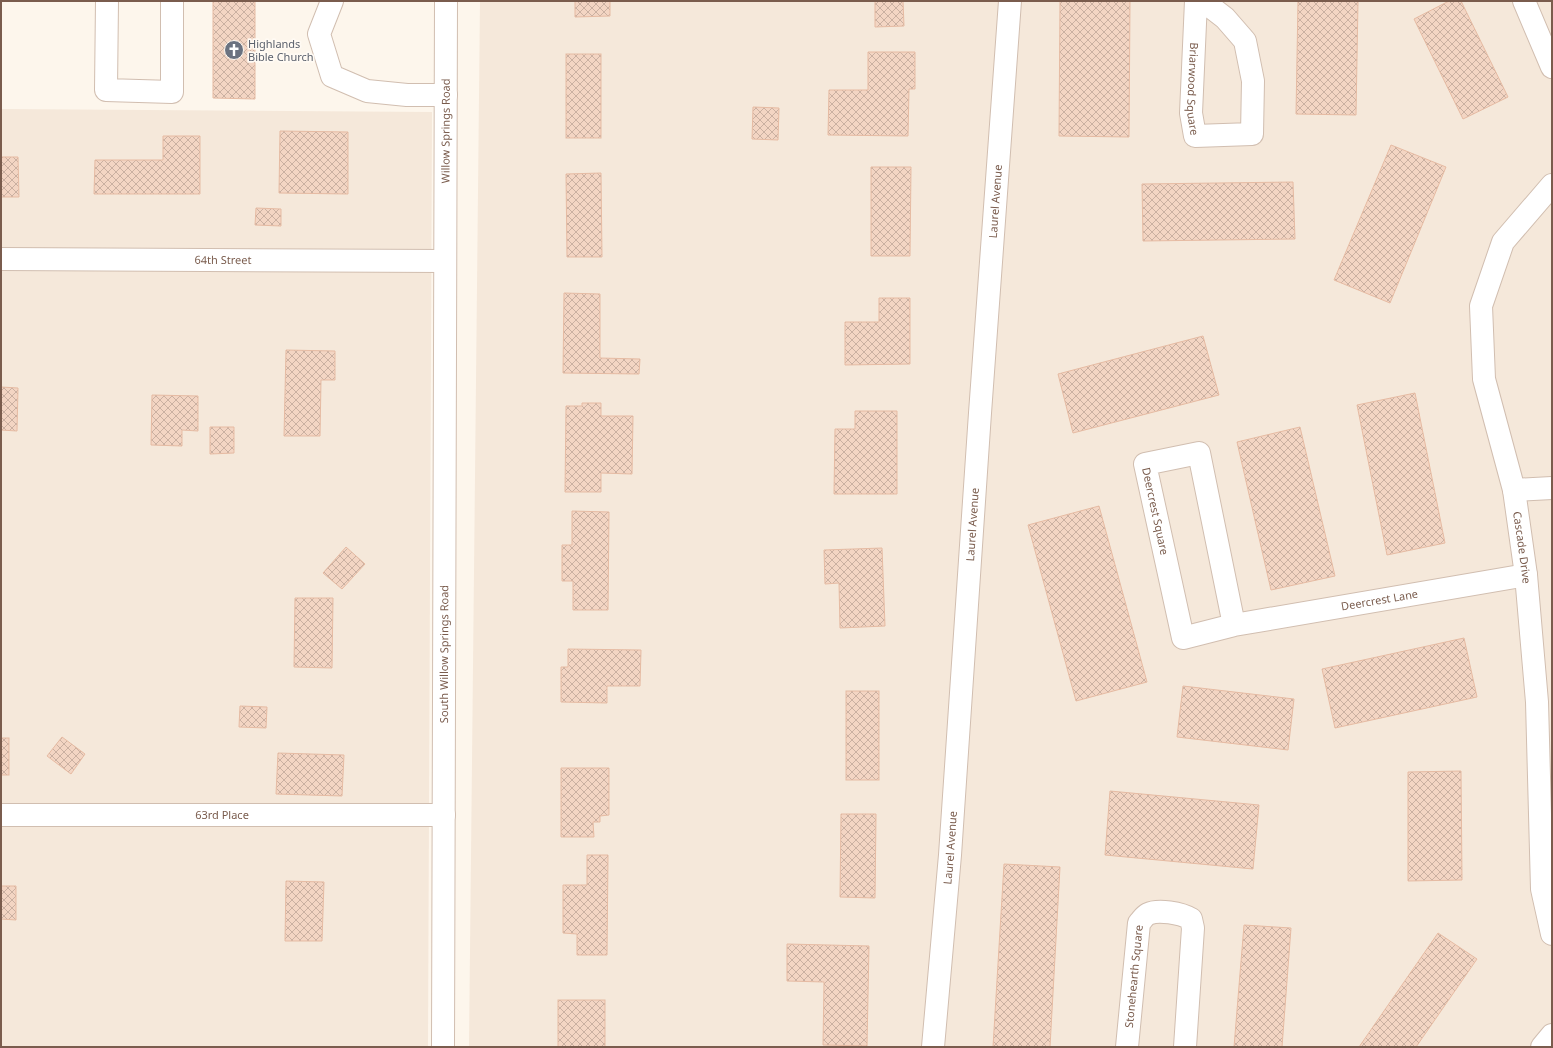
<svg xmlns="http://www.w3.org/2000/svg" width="1553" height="1048" font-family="'Noto Sans',sans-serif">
<defs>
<pattern id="building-cross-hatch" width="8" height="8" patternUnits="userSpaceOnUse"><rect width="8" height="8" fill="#f3d5c3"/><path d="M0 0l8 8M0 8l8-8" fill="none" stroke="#cab0a1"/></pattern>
</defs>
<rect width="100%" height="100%" fill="#fdf6ec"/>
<g fill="#f5e8da">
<polygon points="480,1 1552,1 1552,1047 469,1047"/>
<polygon points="1,109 432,112 428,1047 1,1047"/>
</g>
<g fill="url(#building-cross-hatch)" stroke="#e6bba3">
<polygon points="213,1 255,1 255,99 213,98"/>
<polygon points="575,1 610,1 610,16 575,17"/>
<polygon points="875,1 903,1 904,26 875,27"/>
<polygon points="1060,1 1130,1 1129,137 1059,136"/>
<polygon points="1298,1 1358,1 1356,115 1296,114"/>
<polygon points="1449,1 1461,1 1508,97 1463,119 1414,19"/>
<polygon points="868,52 915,52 915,89 909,89 908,136 828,135 829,90 868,90"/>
<rect x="566" y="54" width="35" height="84"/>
<polygon points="753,107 779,108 778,140 752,139"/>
<polygon points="280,131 348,132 348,194 279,193"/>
<polygon points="163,136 200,136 200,194 94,194 95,160 163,160"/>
<polygon points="1391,145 1446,167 1390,303 1334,280"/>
<polygon points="1,157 18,157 19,197 1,197"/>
<polygon points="871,167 911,167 910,256 871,256"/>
<polygon points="601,173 602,257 567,257 566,174"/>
<polygon points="1293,182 1295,239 1143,241 1142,184"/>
<polygon points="256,208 281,209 281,226 255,225"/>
<polygon points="564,293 600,294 600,358 640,359 639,374 563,373"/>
<polygon points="879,298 910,298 910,364 845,365 845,322 879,322"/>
<polygon points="1203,336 1219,395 1073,433 1058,374"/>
<polygon points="286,350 335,351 335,380 321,380 320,436 284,436"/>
<polygon points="1,387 18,388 17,431 1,430"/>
<polygon points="1415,393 1445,543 1387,555 1357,405"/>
<polygon points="152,395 198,396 198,431 182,430 182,446 151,445"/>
<polygon points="582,403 601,403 601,416 633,416 632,474 601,473 601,492 565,492 566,406 582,406"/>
<polygon points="855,411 897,411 897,494 834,494 835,429 855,429"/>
<polygon points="210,427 234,427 234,453 210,454"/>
<polygon points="1300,427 1335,576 1271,590 1237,442"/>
<polygon points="1099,506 1147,682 1076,701 1028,525"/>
<polygon points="572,511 609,512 608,610 573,610 573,581 562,581 562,545 572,545"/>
<polygon points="346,547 365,564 342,589 323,573"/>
<polygon points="882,548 885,626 840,628 839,583 825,584 824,550"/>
<polygon points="295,598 333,598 332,668 294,667"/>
<polygon points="1464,638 1477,697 1335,728 1322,669"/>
<polygon points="568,649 641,650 640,686 607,686 607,703 561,702 561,667 568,667"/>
<polygon points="1183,686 1294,699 1288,750 1177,737"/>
<rect x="846" y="691" width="33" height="89"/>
<polygon points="240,706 267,707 266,728 239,727"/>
<polygon points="62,737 85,754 71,774 47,756"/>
<rect x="1" y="738" width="8" height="37"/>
<polygon points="278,753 344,755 342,796 276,794"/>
<polygon points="561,768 609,768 609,815 600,816 600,822 593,822 594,837 561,837"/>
<polygon points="1461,771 1462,880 1408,881 1408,772"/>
<polygon points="1110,791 1259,805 1253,869 1105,855"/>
<polygon points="841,814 876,814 875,898 840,897"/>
<polygon points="587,855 608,855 607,955 577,955 577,934 563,933 563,885 587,885"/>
<polygon points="1004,864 1060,867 1050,1047 993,1047"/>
<polygon points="286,881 324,882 322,941 285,941"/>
<polygon points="1,886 16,886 16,920 1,919"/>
<polygon points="1244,925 1291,928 1282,1047 1234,1047"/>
<polygon points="1438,933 1477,959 1416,1047 1359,1047"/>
<polygon points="787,944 869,946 867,1046 823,1045 824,982 787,981"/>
<rect x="558" y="1000" width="47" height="47"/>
</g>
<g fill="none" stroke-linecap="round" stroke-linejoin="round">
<defs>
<g id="minor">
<polyline points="107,1 106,90 172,92 172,1"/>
<polyline points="332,1 319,34 332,76 367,91 407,95 446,95"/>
<path id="s1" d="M1196 1 1191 113 1195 136 1252 134 1253 81 1245 41 1225 18 1203 1"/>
<polyline points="1524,1 1552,67"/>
<path id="s2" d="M1552 185 1503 242 1481 306 1484 379 1514 490 1526 575 1537 702 1542 889 1552 934"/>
<path id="s3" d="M1 259 445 261"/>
<polyline points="1514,490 1552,488"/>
<path id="s4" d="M1234 625 1199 453 1145 464 1183 638 1234 625 1526 575"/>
<path id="s5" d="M1 815H444"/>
<path id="s6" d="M443 1047 446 1"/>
<path id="s7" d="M933 1047 950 855 980 413 1010 1"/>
<path id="s8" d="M1127 1047 1139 923C1142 920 1144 916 1148 914 1158 909 1181 913 1191 919L1193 928 1185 1047"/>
<polyline points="1542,1047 1552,1035"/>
</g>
</defs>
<use href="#minor" stroke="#d1beb0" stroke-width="24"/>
<use href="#minor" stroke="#fff" stroke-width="22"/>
</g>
<defs>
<symbol id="church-disc" viewBox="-11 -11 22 22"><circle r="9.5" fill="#6b7280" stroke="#fffaf3"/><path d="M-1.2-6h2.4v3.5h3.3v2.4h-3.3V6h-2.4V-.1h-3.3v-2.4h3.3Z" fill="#fff"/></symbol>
</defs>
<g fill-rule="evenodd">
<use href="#church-disc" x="223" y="39" width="22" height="22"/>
</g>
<g text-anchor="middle" stroke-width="3.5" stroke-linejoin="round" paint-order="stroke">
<g font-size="11" fill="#5b616d" stroke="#fffaf3" text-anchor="start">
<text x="248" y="48">Highlands<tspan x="248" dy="13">Bible Church</tspan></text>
</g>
<g font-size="11" fill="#7a5c4d" stroke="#fffaf3">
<text dy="4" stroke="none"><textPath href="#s1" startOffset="88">Briarwood Square</textPath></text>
<text dy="4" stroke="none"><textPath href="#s6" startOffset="916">Willow Springs Road</textPath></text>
<text dy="4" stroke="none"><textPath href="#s7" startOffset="848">Laurel Avenue</textPath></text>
<text dy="4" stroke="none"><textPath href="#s3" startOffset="222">64th Street</textPath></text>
<text dy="4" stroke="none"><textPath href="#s4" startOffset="279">Deercrest Square</textPath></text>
<text dy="4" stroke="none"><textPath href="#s7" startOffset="524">Laurel Avenue</textPath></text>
<text dy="4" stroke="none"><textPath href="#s2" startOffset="389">Cascade Drive</textPath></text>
<text dy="4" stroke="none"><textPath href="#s4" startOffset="609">Deercrest Lane</textPath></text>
<text dy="4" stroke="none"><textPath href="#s6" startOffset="393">South Willow Springs Road</textPath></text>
<text dy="4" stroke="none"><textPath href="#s5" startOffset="221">63rd Place</textPath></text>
<text dy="4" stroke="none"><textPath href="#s7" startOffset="200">Laurel Avenue</textPath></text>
<text dy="4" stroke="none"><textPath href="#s8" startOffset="71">Stonehearth Square</textPath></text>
</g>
</g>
<rect width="1553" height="1048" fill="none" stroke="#7a5c4d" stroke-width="4"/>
</svg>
